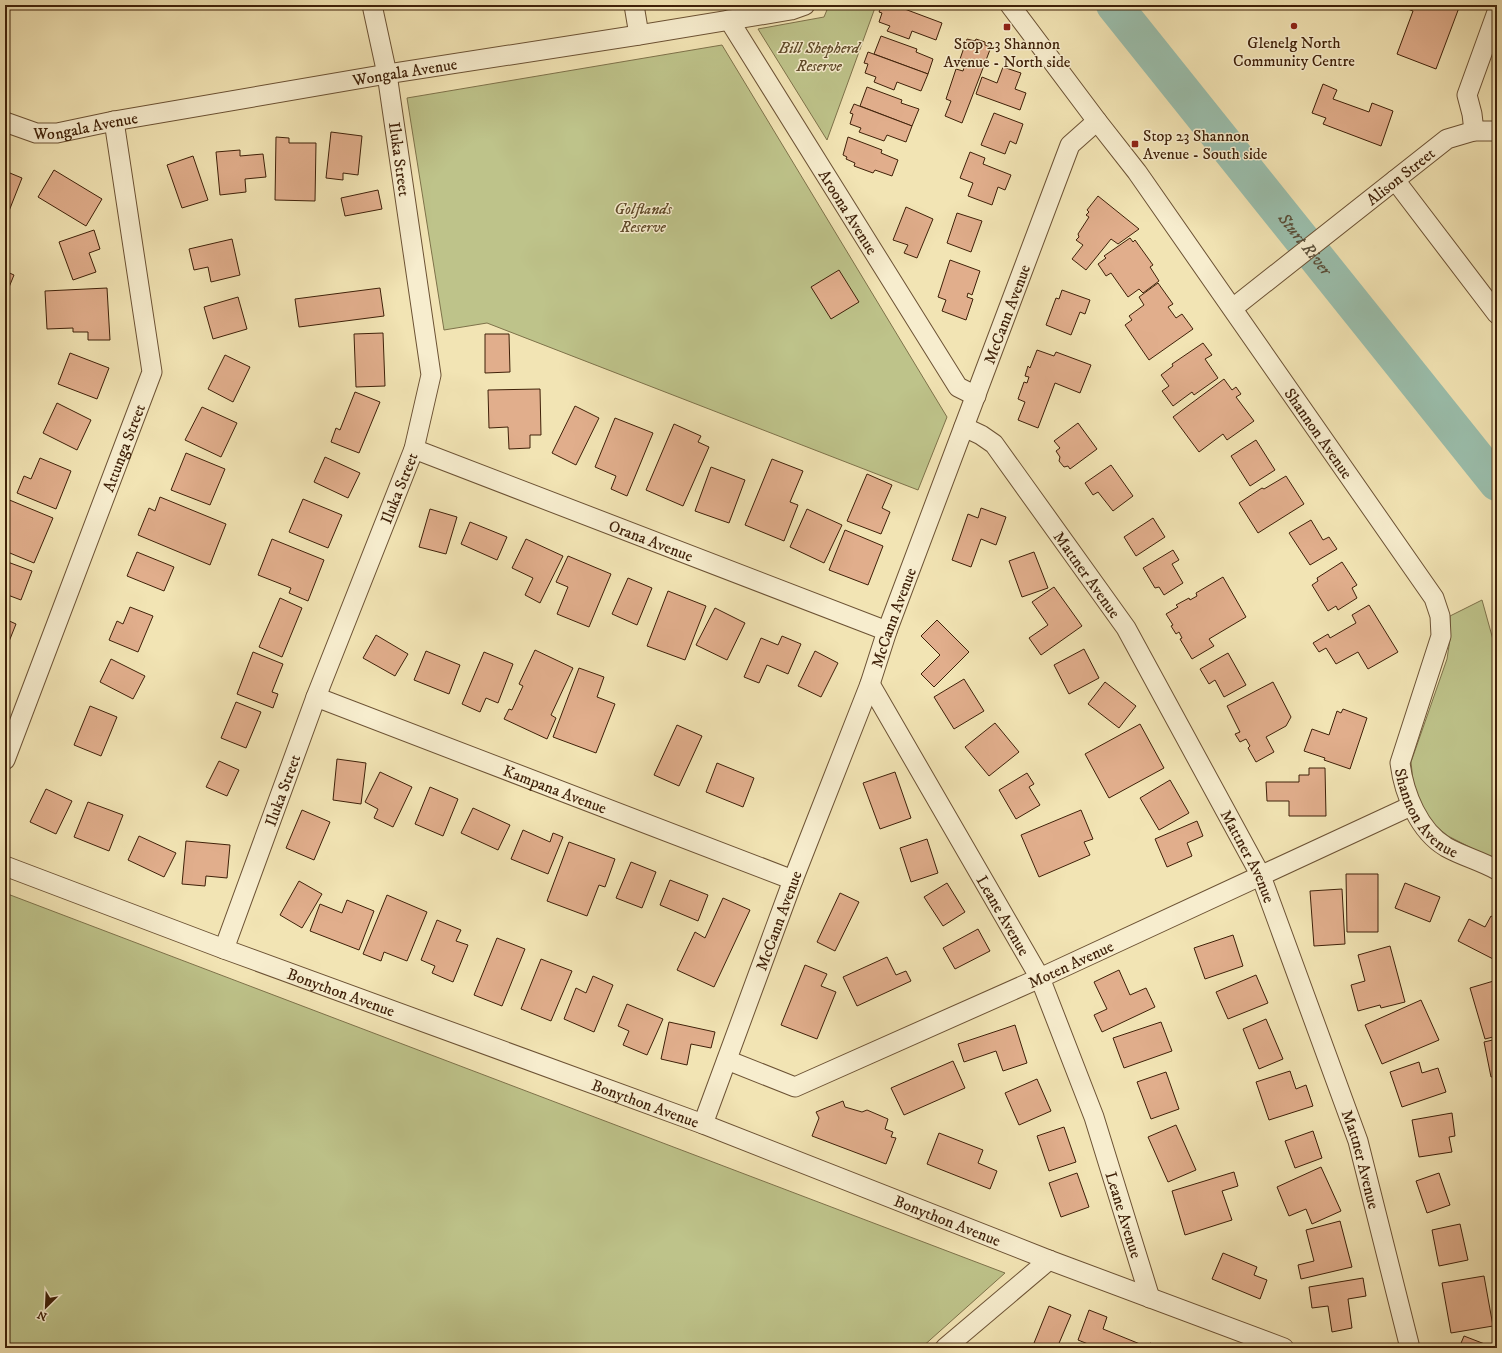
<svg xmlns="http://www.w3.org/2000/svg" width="1502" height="1353" font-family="'IM FELL DW Pica',serif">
<rect width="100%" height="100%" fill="#f2e4b4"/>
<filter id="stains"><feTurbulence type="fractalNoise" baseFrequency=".005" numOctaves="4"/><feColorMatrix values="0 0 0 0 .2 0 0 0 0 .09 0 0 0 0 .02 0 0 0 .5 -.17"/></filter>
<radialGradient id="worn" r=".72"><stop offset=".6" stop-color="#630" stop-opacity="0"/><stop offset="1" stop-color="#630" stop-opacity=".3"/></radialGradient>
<g fill="#bec38a" stroke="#7e724a">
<polygon points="829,5 876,5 827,140 758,29 824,17"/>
<polygon points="722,45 947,417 918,490 487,323 444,330 407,98"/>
<polygon points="1482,600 1497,654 1497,861 1448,836 1432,823 1420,802 1413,781 1411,762 1447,659 1450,639 1450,616"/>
<polygon points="5,893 1005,1273 921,1348 5,1348"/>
</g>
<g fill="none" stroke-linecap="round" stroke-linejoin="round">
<path stroke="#9bbfad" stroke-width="36" id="s1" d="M1114 5 1497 483"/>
</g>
<g fill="#e1ae8c" stroke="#3f2109">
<polygon points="882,5 894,5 942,23 936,40 912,31 909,39 887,31 890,26 879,22 882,13 879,12"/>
<polygon points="1397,5 1460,5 1436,69 1397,54 1413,11"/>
<polygon points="881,36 917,49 916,52 933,59 928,74 874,54"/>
<polygon points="967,39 975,41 976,39 985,42 985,45 991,47 962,123 945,116 951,101 946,99 956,69 963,71 966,61 960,59"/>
<polygon points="868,52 928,74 921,91 897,82 894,90 874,82 876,77 865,73 868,64 864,63"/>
<polygon points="1003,67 1021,73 1015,89 1026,93 1020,110 976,94 982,77 997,83"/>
<polygon points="1323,84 1337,90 1333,99 1369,112 1372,103 1393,111 1381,146 1323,124 1326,118 1312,113"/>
<polygon points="867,87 902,100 901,103 919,109 912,126 860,106"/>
<polygon points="854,104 912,126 906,142 887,135 884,141 859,132 861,128 850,124 853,114 850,113"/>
<polygon points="994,113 1023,124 1016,144 1010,141 1005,154 981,145"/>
<polygon points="331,132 362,136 358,175 343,173 343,180 326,178"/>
<polygon points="276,137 289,138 289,143 316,143 315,201 275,200"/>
<polygon points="848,137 882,150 881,153 898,160 892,176 875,170 873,173 854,166 855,163 846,159 847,157 843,155"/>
<polygon points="240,150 240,156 263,154 266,177 245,179 246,192 220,195 216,152"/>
<polygon points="970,152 985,158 983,164 1011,175 1005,190 998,187 992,205 968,196 973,183 960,178"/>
<polygon points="193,156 208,200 182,208 167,165"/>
<polygon points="54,170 102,199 86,226 38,197"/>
<polygon points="5,171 22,178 9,211 5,210"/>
<polygon points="378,190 382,209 345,216 341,198"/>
<polygon points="1098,196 1139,229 1118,244 1111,239 1086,270 1072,259 1083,245 1076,240 1079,237 1078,234 1089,217 1086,215 1089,212 1087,210"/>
<polygon points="906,207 933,219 917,258 904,253 908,245 893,240"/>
<polygon points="957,213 982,221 971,252 947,243"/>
<polygon points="94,230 100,249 89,253 96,272 73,280 59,242"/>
<polygon points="1130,238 1133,242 1135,240 1153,265 1150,267 1159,281 1143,293 1139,289 1128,297 1111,273 1106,276 1098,264 1106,258 1104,256"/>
<polygon points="232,239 240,275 211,282 208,267 194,270 189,249"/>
<polygon points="950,260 980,271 972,295 968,293 967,297 973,299 966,320 942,311 946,300 938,297"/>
<polygon points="839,270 859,302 831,319 811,287"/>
<polygon points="5,271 14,275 5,297"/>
<polygon points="1158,283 1173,304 1168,307 1176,318 1182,314 1193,329 1149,360 1125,325 1132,320 1129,316 1144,305 1139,297"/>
<polygon points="107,288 110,340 88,340 88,332 73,332 73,328 47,329 45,291"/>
<polygon points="380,288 384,316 299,327 295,299"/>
<polygon points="1062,290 1090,300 1085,314 1080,312 1071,335 1046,325 1056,298 1059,299"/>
<polygon points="238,297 247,329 213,339 204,307"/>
<polygon points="383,333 385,386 356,387 354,334"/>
<polygon points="485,334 509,334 510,372 485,373"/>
<polygon points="1203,343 1212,355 1205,359 1218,378 1194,395 1192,392 1173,406 1162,391 1169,386 1161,375 1173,366 1172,364"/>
<polygon points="1037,350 1054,356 1056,352 1091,365 1080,393 1055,383 1038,428 1018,420 1025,402 1018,399 1024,382 1027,383 1029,377 1025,376 1028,366 1030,368"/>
<polygon points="70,353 109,368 97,399 58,384"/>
<polygon points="225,355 250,367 233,402 208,389"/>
<polygon points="1224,379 1232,390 1236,387 1241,394 1236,397 1254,421 1227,440 1223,434 1199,452 1173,417"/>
<polygon points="540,389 541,435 530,435 530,448 509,449 508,427 489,428 488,390"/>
<polygon points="355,392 380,402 359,453 331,442 336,428 340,430"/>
<polygon points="57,403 91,420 77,450 43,433"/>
<polygon points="575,406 599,418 576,465 552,453"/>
<polygon points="202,407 237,423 221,457 185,440"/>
<polygon points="615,418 653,433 627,496 611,489 616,476 595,467"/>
<polygon points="1078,423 1097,449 1070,469 1068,466 1064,467 1059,461 1060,457 1056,451 1060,448 1054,441"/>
<polygon points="674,424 701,436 698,442 709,447 683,506 646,490"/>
<polygon points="1256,440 1275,470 1250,486 1231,456"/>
<polygon points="186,453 225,469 210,505 171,490"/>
<polygon points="325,457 360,473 348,498 314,482"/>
<polygon points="40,458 71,471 56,509 17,493 24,476 31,479"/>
<polygon points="772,459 803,471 790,502 798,505 784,541 745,525"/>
<polygon points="1111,465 1133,496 1113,511 1098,492 1093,495 1085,483"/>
<polygon points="711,467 745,480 729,523 695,511"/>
<polygon points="867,474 892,485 882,508 890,512 881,534 847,521"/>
<polygon points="1286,476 1304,504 1258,533 1239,503 1262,488 1264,489"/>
<polygon points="160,497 226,524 210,565 138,535 149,508 155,511"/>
<polygon points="7,499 53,518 34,563 5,551 5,504"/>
<polygon points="303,499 342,515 328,548 289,532"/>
<polygon points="981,508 1006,517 996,545 981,539 971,567 952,560 968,514 978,518"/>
<polygon points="430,509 457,517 446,554 419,547"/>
<polygon points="807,509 842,525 824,563 790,547"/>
<polygon points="1153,518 1165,537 1136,556 1124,537"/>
<polygon points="1311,520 1323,540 1329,537 1337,549 1310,565 1289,533"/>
<polygon points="470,522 507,537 497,560 461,544"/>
<polygon points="845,530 883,546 868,585 829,570"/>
<polygon points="272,539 324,560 308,601 289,593 291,588 258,575"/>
<polygon points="526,539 563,556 540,603 525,595 533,578 512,568"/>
<polygon points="1173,550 1179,560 1172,564 1183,583 1164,595 1159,587 1155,588 1143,568"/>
<polygon points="137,552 174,567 164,591 127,576"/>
<polygon points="1034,552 1048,588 1022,597 1009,561"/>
<polygon points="568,556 611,574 589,627 557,614 568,587 556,582"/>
<polygon points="5,561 32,571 21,600 5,594"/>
<polygon points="1342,562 1357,585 1352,588 1357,598 1338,610 1336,606 1328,611 1312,585 1318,581 1317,578"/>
<polygon points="1223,577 1246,617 1209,639 1214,646 1192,659 1180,639 1182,638 1179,632 1176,634 1171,626 1173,625 1166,614 1178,607 1176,605 1189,598 1190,600 1197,596 1196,593"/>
<polygon points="628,578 652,588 637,625 612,614"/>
<polygon points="1054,587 1082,626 1041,655 1029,638 1048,625 1032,602"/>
<polygon points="668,591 706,606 685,660 647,646"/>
<polygon points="280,598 302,608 282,657 259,647"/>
<polygon points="1369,605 1398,652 1368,669 1358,652 1336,664 1326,648 1319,652 1313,643 1328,634 1330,638 1356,623 1352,615"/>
<polygon points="130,607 153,616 138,652 109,640 117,621 123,624"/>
<polygon points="715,608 745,623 727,660 696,645"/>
<polygon points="5,619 16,624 6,649 5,648"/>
<polygon points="937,620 969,652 934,687 921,674 940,655 921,636"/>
<polygon points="376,635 408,654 395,676 363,658"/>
<polygon points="782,636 801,644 788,674 767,665 759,683 744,677 761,638 778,645"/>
<polygon points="1084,649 1099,678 1069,694 1054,665"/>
<polygon points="535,650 573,668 551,715 556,718 547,739 504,719 509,709 512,710 523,686 519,684"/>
<polygon points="426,651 460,665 449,694 414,680"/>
<polygon points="815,651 838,663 821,697 798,686"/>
<polygon points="253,652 283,664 272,692 278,694 273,708 237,694"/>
<polygon points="484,652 513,664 498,703 486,698 480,712 462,704"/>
<polygon points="1228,653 1246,685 1224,697 1215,680 1209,684 1200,669"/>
<polygon points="111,659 145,676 133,699 100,682"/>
<polygon points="579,668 604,677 597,697 615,704 596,753 553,737"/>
<polygon points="964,679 984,711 954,729 934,697"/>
<polygon points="1105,682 1136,706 1119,728 1088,704"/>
<polygon points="1273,682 1291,717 1286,726 1266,737 1274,752 1256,762 1248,748 1250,746 1246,739 1240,742 1235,734 1240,732 1227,706"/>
<polygon points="236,702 261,712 246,748 221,738"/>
<polygon points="90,706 117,717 101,756 74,745"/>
<polygon points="1343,709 1367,718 1350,769 1324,760 1325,758 1304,751 1312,729 1329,735 1337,711 1341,713"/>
<polygon points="995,723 1019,752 989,776 965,747"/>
<polygon points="1140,724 1164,768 1109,798 1085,754"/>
<polygon points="677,725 702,736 679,786 654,775"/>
<polygon points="337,759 366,763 361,804 333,800"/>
<polygon points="219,761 239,770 227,796 206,787"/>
<polygon points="717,763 754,778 743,807 706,792"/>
<polygon points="1309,768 1325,768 1326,816 1289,816 1289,801 1267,801 1266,782 1299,782 1299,775 1309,775"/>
<polygon points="380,772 412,787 393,827 374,818 378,809 365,802"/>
<polygon points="895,772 911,818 880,829 863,783"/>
<polygon points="1027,773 1034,784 1029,787 1040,805 1016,819 999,790"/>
<polygon points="1170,780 1189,813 1159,830 1140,798"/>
<polygon points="430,787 458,799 443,836 415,824"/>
<polygon points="46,789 72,801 56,834 30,822"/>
<polygon points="88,802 123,815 109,851 74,837"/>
<polygon points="473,808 510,825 498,850 461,833"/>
<polygon points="302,810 330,822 314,860 286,848"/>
<polygon points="1081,810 1093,839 1084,842 1090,855 1039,877 1021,835"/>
<polygon points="1197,821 1203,836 1187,843 1192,856 1167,867 1155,839"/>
<polygon points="523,830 550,842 553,833 563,837 548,874 511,859"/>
<polygon points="139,836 176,853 164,877 128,860"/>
<polygon points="927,839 938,873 911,882 900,848"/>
<polygon points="186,841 230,845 227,878 206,876 205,886 182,884"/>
<polygon points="569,842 615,859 605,887 599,885 587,916 547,901"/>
<polygon points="631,862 656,872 642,908 616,898"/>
<polygon points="1346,874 1378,874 1378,932 1347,932"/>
<polygon points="670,880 708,895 698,921 660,905"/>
<polygon points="299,881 322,894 302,928 280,915"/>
<polygon points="947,883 965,912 943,926 924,897"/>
<polygon points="1405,883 1440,897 1430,922 1395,908"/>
<polygon points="1342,889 1345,944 1314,946 1310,891"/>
<polygon points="840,893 859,902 835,951 817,942"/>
<polygon points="387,895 427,912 407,961 384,952 381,961 363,954"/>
<polygon points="723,898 750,910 714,987 677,970 695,932 705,938"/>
<polygon points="347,900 374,911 359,950 310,931 320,904 342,913"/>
<polygon points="1491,916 1497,919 1497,961 1458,941 1469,919 1485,927"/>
<polygon points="437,920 461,930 456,941 468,945 453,982 432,973 435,966 421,960"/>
<polygon points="978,929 990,951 955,969 943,948"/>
<polygon points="1233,935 1243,966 1205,979 1194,948"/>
<polygon points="497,938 525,949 502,1006 474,995"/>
<polygon points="1390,946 1405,1002 1381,1008 1380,1005 1358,1011 1351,985 1365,981 1358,955"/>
<polygon points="887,957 896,975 906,971 911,981 857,1006 843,977"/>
<polygon points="541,959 572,971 551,1021 521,1009"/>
<polygon points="805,965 827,974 821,986 836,992 817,1039 781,1025"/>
<polygon points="1119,970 1130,995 1146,988 1155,1007 1102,1032 1094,1015 1107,1009 1094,982"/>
<polygon points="1256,975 1268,1003 1228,1019 1216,992"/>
<polygon points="593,976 613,985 594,1032 564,1019 576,988 586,993"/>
<polygon points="1497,980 1497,1036 1485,1039 1470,988"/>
<polygon points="1421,1000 1439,1040 1382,1064 1365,1025"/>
<polygon points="627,1004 663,1019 647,1055 623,1045 629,1031 618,1026"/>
<polygon points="1266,1019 1283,1059 1259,1069 1243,1029"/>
<polygon points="669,1022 715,1032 711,1048 691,1044 687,1065 661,1059"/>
<polygon points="1161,1022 1172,1051 1124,1068 1113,1038"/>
<polygon points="1015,1025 1027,1063 1003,1071 996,1051 964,1062 958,1044"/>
<polygon points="1497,1039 1497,1076 1491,1077 1484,1042"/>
<polygon points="953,1061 965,1088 904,1115 891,1088"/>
<polygon points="1419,1062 1422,1073 1438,1068 1446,1092 1402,1107 1390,1072"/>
<polygon points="1290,1071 1296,1089 1306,1085 1313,1106 1269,1120 1256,1082"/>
<polygon points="1166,1072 1179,1109 1151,1119 1137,1082"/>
<polygon points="1037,1079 1051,1111 1019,1125 1005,1093"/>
<polygon points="843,1101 845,1107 862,1112 867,1110 888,1119 885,1129 893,1132 891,1137 896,1138 886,1164 812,1136 819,1118 816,1112"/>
<polygon points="1452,1113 1455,1136 1449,1137 1452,1152 1419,1157 1412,1120"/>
<polygon points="1176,1125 1196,1170 1168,1182 1148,1137"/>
<polygon points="1064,1127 1076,1162 1049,1171 1037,1136"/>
<polygon points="1313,1131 1322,1158 1295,1168 1285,1141"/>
<polygon points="939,1133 983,1150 978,1163 997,1171 990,1189 927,1164"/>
<polygon points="1321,1167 1341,1211 1312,1224 1306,1209 1289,1216 1277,1187"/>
<polygon points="1234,1172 1238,1186 1222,1191 1232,1220 1185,1235 1172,1191"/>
<polygon points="1077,1173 1089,1207 1061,1217 1049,1183"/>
<polygon points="1439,1173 1450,1205 1427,1213 1416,1181"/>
<polygon points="1340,1221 1352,1267 1301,1279 1298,1265 1314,1261 1306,1230"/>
<polygon points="1460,1224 1468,1260 1439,1266 1432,1230"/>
<polygon points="1223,1253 1257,1267 1254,1275 1267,1280 1260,1299 1212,1279"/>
<polygon points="1484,1276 1493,1326 1451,1333 1442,1283"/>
<polygon points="1363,1278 1366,1296 1348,1299 1352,1328 1332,1332 1328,1306 1312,1308 1309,1287"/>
<polygon points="1049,1306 1071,1315 1057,1348 1032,1348"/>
<polygon points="1089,1310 1107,1317 1103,1329 1140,1344 1138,1348 1092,1348 1093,1346 1078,1340"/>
<polygon points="1464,1336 1495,1348 1459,1348"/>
<polygon points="1150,1343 1162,1348 1147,1348"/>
</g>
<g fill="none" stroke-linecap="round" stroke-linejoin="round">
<defs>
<g id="minor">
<polyline points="634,5 639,35"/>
<path id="s2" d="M1010 5 1097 121 1137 172 1434 598 1440 616 1441 636 1400 763C1404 794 1419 831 1446 847 1462 856 1481 861 1497 870"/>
<path id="s3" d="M729 20 958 387 976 396"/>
<path id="s4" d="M5 122 36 133H57L114 121 387 74 639 35 791 10 805 5"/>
<polyline points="1474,131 1472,114 1467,95 1497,12"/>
<polyline points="1395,180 1497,314"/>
<path id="s5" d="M1233 308 1447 139 1474 131H1497"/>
<path id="s6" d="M964 427 981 435 994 444 1126 628 1261 876 1358 1141 1410 1348"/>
<path id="s7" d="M414 449 887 631"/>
<path id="s8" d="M870 684 1040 978 1094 1117 1150 1298"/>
<path id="s9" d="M316 697 793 880"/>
<path id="s10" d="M5 760 152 372 114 121"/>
<path id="s11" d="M5 866 224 949 703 1124 1049 1260 1284 1348"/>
<path id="s12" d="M224 949 316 697 414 449 431 375 387 74 372 5"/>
<path id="s13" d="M727 1060 795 1087 1040 978 1411 806"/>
<path id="s14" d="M703 1124 793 880 870 684 887 631 1070 145 1097 121"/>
<polyline points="945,1348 1049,1260"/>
</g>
</defs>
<use href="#minor" stroke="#6c5234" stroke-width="21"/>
<use href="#minor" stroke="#f7edce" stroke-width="19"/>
</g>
<g fill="#8f2418" stroke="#f7edce" stroke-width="1.5">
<circle cx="1294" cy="26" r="4"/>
<rect x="1003" y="23" width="8" height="8" rx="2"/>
<rect x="1131" y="140" width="8" height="8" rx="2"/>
</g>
<g text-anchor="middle" stroke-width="3" stroke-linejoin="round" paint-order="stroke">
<g font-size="16" fill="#3f2109" stroke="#f7edce">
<text x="1294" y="48">Glenelg North<tspan x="1294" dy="18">Community Centre</tspan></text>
<text x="1007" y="49">Stop 23 Shannon<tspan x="1007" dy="18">Avenue - North side</tspan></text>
<text x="1143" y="141" text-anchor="start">Stop 23 Shannon<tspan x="1143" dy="18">Avenue - South side</tspan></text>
</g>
<g font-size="16" font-style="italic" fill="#5f4a29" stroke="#f7edce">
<text x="819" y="53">Bill Shepherd<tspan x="819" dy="18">Reserve</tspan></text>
<text x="643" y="214">Golflands<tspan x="643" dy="18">Reserve</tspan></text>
</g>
<g font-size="16" fill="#3f2109" stroke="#f7edce">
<text dy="6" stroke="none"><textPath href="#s4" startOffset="407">Wongala Avenue</textPath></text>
<text dy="6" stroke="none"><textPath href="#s4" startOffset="83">Wongala Avenue</textPath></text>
<text transform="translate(400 159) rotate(82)" y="6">Iluka Street</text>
<text dy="6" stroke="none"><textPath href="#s5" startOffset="213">Alison Street</textPath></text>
<text dy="6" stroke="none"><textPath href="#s3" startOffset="226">Aroona Avenue</textPath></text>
<text dy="6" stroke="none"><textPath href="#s14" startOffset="865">McCann Avenue</textPath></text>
<text dy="6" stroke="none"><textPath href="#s2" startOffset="528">Shannon Avenue</textPath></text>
<text dy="6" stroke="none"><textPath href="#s10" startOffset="334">Attunga Street</textPath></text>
<text dy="6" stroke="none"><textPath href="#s12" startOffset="493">Iluka Street</textPath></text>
<text dy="6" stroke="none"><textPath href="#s7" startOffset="254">Orana Avenue</textPath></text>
<text dy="6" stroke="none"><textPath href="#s6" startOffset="195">Mattner Avenue</textPath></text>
<text dy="6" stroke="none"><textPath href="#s14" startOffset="541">McCann Avenue</textPath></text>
<text dy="6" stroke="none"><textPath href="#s9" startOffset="256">Kampana Avenue</textPath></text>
<text dy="6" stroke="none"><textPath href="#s12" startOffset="169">Iluka Street</textPath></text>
<text dy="6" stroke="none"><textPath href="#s2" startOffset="960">Shannon Avenue</textPath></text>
<text dy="6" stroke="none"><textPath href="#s6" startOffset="520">Mattner Avenue</textPath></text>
<text dy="6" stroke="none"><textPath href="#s8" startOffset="267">Leane Avenue</textPath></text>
<text dy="6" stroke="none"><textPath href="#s14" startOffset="217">McCann Avenue</textPath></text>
<text dy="6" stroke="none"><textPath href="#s13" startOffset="375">Moten Avenue</textPath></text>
<text dy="6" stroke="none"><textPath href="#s11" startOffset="359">Bonython Avenue</textPath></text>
<text dy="6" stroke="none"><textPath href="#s11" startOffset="683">Bonython Avenue</textPath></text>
<text dy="6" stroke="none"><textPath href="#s6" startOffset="844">Mattner Avenue</textPath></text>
<text dy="6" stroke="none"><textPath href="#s8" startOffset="591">Leane Avenue</textPath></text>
<text dy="6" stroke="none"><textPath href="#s11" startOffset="1007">Bonython Avenue</textPath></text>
</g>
<g font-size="17" font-style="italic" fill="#5b503a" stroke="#f7edce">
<text dy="6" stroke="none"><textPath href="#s1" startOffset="306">Sturt River</textPath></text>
</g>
</g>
<rect width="1502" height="1353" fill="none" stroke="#f2e4b4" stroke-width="20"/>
<rect x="6" y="6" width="1490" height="1341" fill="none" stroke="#3f2109" stroke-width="2"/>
<rect x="10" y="10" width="1482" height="1333" fill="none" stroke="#3f2109"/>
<g transform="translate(46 1307) rotate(204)" stroke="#f7edce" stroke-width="3" paint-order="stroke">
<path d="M0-3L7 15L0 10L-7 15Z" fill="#3f2109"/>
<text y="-6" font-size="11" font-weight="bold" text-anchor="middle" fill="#3f2109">N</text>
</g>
<rect width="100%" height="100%" filter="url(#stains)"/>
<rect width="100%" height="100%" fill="url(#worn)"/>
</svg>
